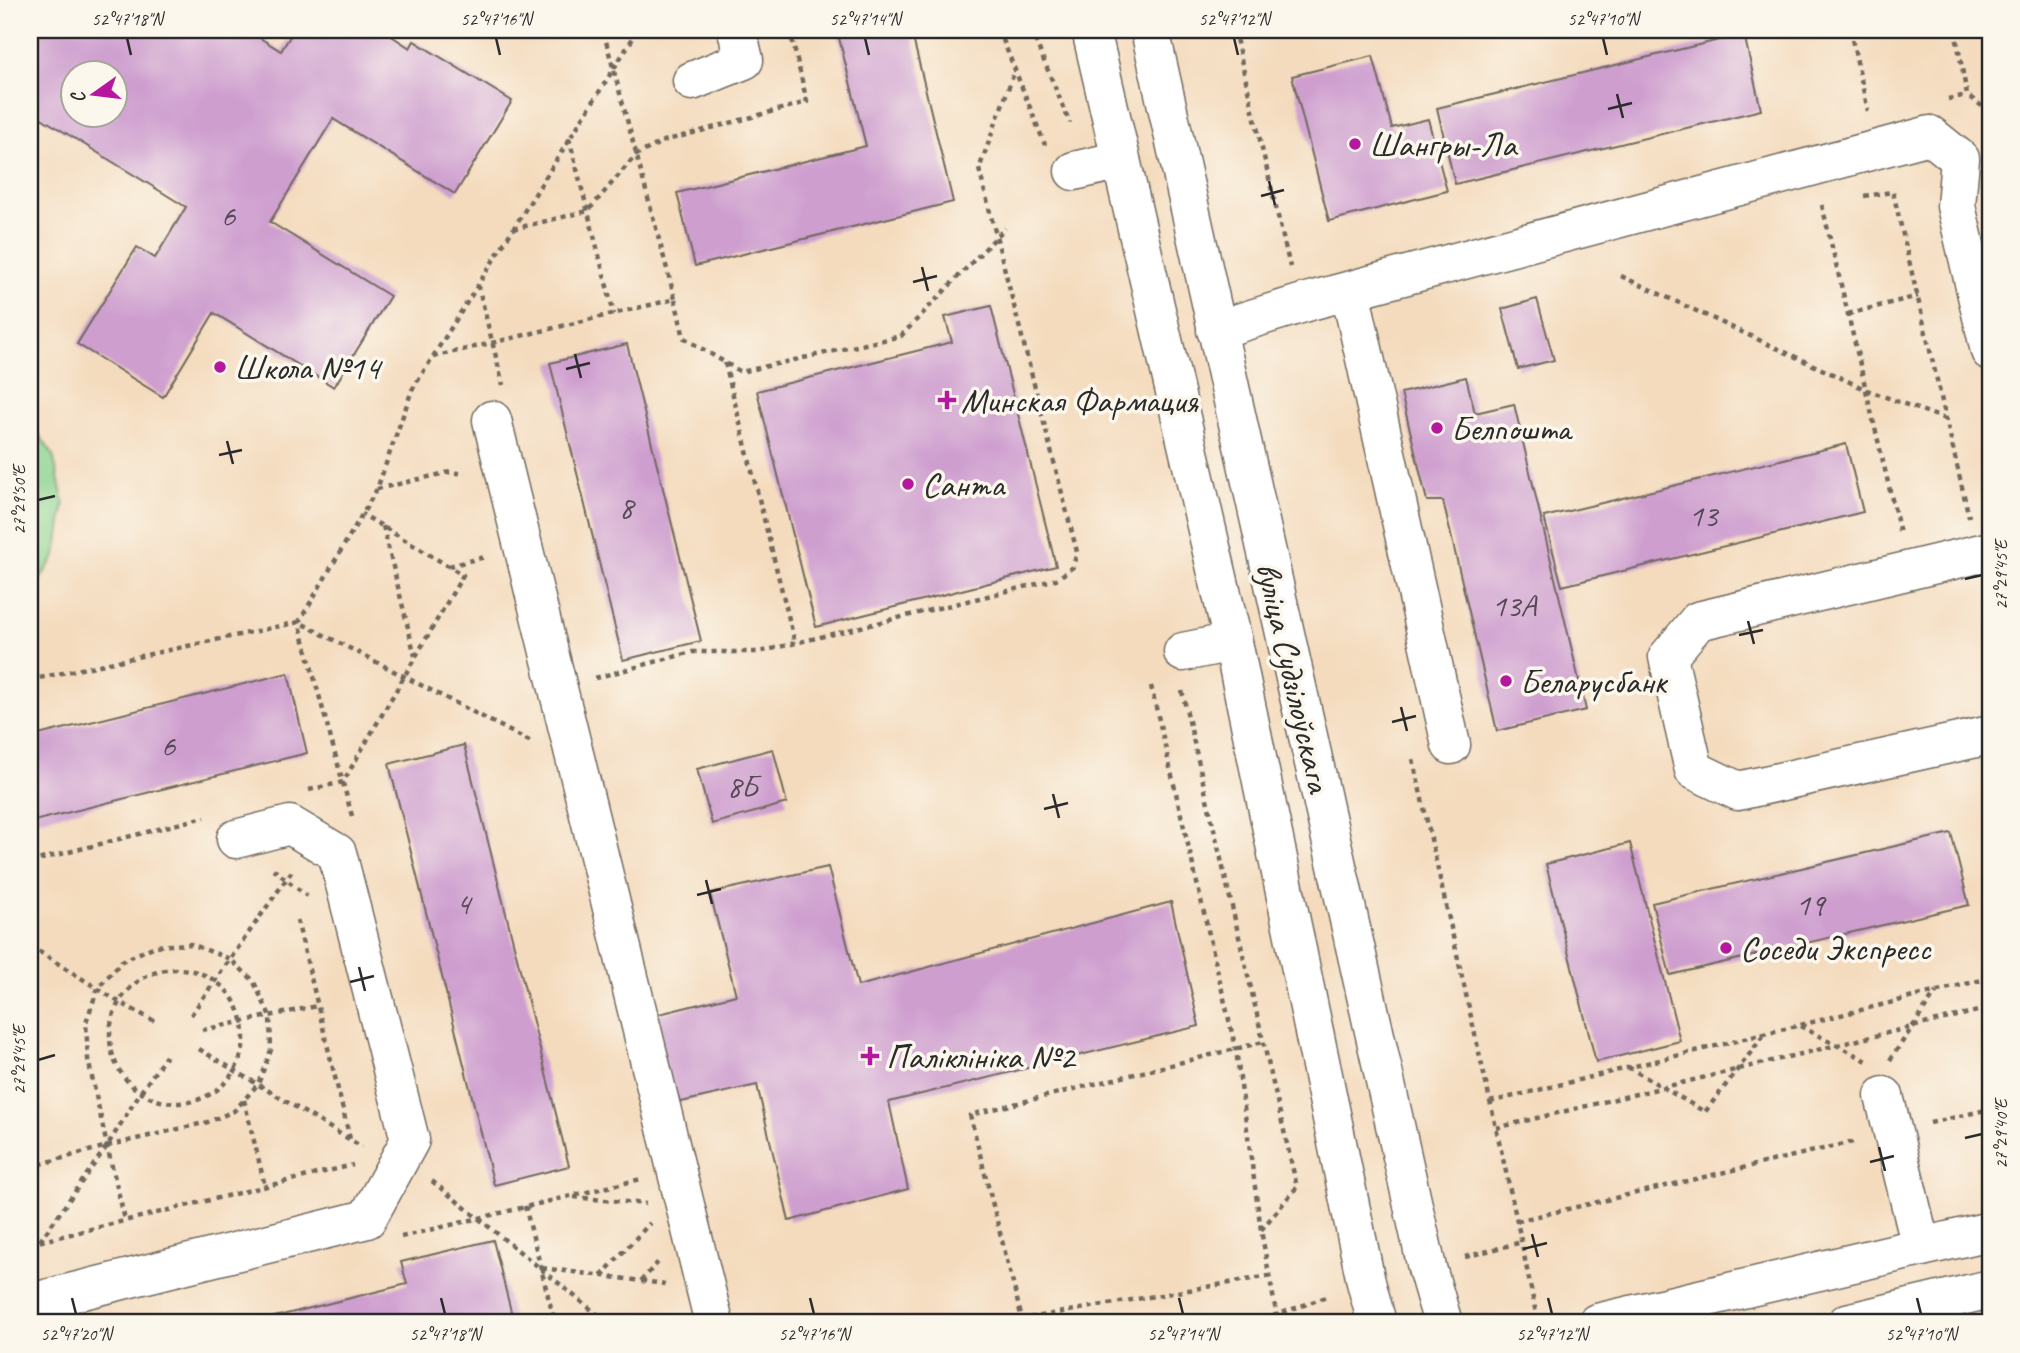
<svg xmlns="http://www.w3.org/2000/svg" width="2020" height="1353" font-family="Caveat,sans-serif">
<rect width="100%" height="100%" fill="#fbf7ec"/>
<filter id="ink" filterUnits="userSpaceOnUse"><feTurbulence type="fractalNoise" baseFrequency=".0143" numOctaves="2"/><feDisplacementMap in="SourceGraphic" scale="14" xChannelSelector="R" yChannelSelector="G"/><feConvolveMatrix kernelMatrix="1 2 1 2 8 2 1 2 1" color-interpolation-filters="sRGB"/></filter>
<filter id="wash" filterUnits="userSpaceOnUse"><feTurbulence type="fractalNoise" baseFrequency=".00686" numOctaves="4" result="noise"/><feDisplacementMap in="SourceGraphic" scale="28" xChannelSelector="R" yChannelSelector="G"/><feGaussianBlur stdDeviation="1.57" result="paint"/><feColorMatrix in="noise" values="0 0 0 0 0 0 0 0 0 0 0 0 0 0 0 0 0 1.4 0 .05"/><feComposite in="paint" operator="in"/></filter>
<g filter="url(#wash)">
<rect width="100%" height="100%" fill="#f4dbbe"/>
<polygon fill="#8bd38f" stroke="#5b7f5d" stroke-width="2" points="30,421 53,455 64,504 56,555 30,595"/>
<g id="blocks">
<g fill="#ce9ecf" fill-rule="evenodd">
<path d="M30 30H247L281 51 294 30H389L387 33 410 48 414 41 512 101 455 194 333 119 270 222 390 296 334 387 214 313 163 397 77 344 137 247 155 258 186 207 30 111ZM74 74H116V116H74Z"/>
<polygon points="837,30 911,30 953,202 695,266 677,193 866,146"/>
<polygon points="1744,34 1761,110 1455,184 1437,108"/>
<polygon points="1373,56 1392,128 1428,119 1447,191 1329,221 1292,76"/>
<polygon points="1537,299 1554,360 1518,369 1502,309"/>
<polygon points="991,306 1056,566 816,627 757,391 952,342 945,317"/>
<polygon points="627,344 701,641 623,660 550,363"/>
<polygon points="1466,377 1475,413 1514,404 1586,710 1497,731 1443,501 1427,501 1401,393"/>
<polygon points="1846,444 1863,512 1562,586 1544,517"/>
<polygon points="288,673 307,753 30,822 30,737"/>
<polygon points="464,745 569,1166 494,1185 389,764"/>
<polygon points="773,749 787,803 712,824 697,769"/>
<polygon points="1951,833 1969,905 1670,975 1652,903"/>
<polygon points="1630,843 1680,1041 1596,1062 1546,864"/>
<polygon points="828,867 858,986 1171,902 1199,1026 889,1102 908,1189 789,1221 757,1085 672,1104 651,1016 736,995 710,893"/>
<polygon points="493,1240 514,1323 250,1323 407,1284 401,1262"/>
</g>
</g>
</g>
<g filter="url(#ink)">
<use href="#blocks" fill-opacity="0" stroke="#71695e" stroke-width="2"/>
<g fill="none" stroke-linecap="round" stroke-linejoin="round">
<defs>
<g id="minor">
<polyline points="692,81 744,60 737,30"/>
<polyline points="1074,171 1121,160"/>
<polyline points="1350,291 1451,745"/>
<polyline points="1216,330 1310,301 1930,135 1960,159 1956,206 1990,351"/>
<polyline points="492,420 714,1323"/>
<polyline points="1990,551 1698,621 1668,657 1694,770 1738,791 1990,735"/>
<polyline points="1183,652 1233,642"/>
<polyline points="1884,1096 1921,1247"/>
<polyline points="30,1303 367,1219 410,1140 337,853 290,825 236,839"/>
</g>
<g id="major">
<polyline points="1091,30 1233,642 1366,1282 1377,1323"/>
<polyline points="1150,30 1427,1268 1443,1323"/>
<polyline points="1597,1323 1990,1231"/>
<polyline points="1847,1323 1990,1289"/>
</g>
</defs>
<use href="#minor" stroke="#71695e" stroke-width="41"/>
<use href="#major" stroke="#71695e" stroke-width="41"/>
<g stroke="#71695e" stroke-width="4.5" stroke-dasharray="5 5" stroke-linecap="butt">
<polyline points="999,30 1045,145"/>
<polyline points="1031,30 1070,123"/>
<polyline points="1234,30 1290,267"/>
<polyline points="1850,30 1868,111"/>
<polyline points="1955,30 1967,95 1990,112"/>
<polyline points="1948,99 1967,95"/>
<polyline points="569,138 614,314"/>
<polyline points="1864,196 1893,192 1969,517"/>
<polyline points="1822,205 1900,533"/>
<polyline points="513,229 588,211 636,155 664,141 807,102 790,30"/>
<polyline points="1621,276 1867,390 1945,419"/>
<polyline points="478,285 503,385"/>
<polyline points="675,299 684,338 741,372 901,336 1005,228"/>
<polyline points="1848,314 1918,296"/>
<polyline points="433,357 675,299 603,30"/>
<polyline points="725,363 795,643"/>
<polyline points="377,489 450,472 465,474"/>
<polyline points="383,526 415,656"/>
<polyline points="449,566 485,557"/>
<polyline points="595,678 692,652 759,652 1057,579 1073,567 1077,552 979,169 1015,70"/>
<polyline points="30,680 299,622 531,742"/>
<polyline points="1151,686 1236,1050 1261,1230 1278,1323"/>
<polyline points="1182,691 1297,1187 1261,1230"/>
<polyline points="1413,759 1517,1221 1538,1323"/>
<polyline points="309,790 343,782 463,575 362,514"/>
<polyline points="352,816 299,622 377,489 412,390 638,30"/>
<polyline points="30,862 205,817"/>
<polyline points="273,869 307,896"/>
<polyline points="297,920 350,1139"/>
<polyline points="30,946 119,1002 158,1023"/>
<circle cx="177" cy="1036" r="67"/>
<polyline points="191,1015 292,871"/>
<polyline points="1800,1026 1867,1061"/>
<polyline points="202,1030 317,1006"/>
<polyline points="1985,1044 1990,1037"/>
<polyline points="199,1049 362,1147"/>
<polyline points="1890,1060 1936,992"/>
<polyline points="1628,1067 1705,1112 1764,1035"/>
<polyline points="244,1100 265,1186"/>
<polyline points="1490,1102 1990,978"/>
<polyline points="1930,1123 1990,1109"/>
<polyline points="1496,1128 1990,1008"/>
<polyline points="30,1167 107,1146 208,1122 234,1111 258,1084 271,1050 270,1016 253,980 230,959 191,944 155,946 122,961 98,988 86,1022 88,1059 107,1146 125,1220"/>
<polyline points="432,1181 608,1323"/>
<polyline points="574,1197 646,1204"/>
<polyline points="525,1206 555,1323"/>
<polyline points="1517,1221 1857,1141"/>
<polyline points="401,1237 641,1179"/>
<polyline points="40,1241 107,1146 140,1093 166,1056"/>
<polyline points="30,1244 353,1165"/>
<polyline points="1465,1257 1522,1242"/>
<polyline points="542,1268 665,1284"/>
<polyline points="601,1276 650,1223"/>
<polyline points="641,1281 659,1261"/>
<polyline points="1000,1323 1269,1276"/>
<polyline points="1023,1323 970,1115 1263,1042"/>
<polyline points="1234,1323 1276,1315 1329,1296"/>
</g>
<use href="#minor" stroke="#fff" stroke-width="38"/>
<use href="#major" stroke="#fff" stroke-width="38"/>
</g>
</g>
<path fill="none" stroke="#2b2b2b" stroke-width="2.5" d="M127 38 131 55M496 38 500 55M865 38 869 55M1234 38 1238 55M1603 38 1607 55M1617 94 1623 118M1608 109 1632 103M1269 181 1275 205M1261 196 1284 190M922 267 928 291M913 282 937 276M575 354 581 378M566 369 590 363M227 441 233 464M219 455 242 450M38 500 55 496M1965 579 1982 575M1748 621 1754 644M1739 635 1763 630M1401 707 1407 731M1392 722 1416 716M1053 794 1059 818M1044 809 1068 803M706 880 712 904M697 895 721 889M359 967 365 991M350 982 374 976M38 1060 55 1055M1965 1138 1982 1134M1879 1147 1885 1171M1870 1162 1894 1156M1532 1234 1538 1257M1523 1249 1547 1243M72 1298 76 1314M441 1298 445 1314M810 1298 814 1314M1179 1298 1183 1314M1548 1298 1552 1314M1917 1298 1921 1314"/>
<g fill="#b5179e" stroke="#fbf7ec" stroke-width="2.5">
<circle cx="1355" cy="144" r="7"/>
<circle cx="220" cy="367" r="7"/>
<path d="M943.5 389.5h7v7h7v7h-7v7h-7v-7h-7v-7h7z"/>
<circle cx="1437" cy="428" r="7"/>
<circle cx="908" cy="484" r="7"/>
<circle cx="1506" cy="681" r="7"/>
<circle cx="1726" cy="948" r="7"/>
<path d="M866.5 1045.5h7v7h7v7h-7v7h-7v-7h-7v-7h7z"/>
</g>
<g text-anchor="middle" stroke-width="7" stroke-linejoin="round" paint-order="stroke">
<g font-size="32" fill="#544854">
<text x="228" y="226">6</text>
<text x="626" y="518">8</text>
<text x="1703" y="526">13</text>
<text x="1514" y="616">13А</text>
<text x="168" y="756">6</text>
<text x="742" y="797">8Б</text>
<text x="463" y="914">4</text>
<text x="1810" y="915">19</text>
</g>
<g font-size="35" fill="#2b2b2b" stroke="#fbf7ec" text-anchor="start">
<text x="1369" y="156">Шангры-Ла</text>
<text x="234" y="379">Школа №14</text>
<text x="961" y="412">Минская Фармация</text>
<text x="1451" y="440">Белпошта</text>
<text x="922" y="496">Санта</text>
<text x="1520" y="693">Беларусбанк</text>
<text x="1740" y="960">Соседи Экспресс</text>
<text x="886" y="1068">Паліклініка №2</text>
</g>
<g font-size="35" fill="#2b2b2b" stroke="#fbf7ec">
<text transform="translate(1294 677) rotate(77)" y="12">вуліца Судзілоўскага</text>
</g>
</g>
<rect width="2020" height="1353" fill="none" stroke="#fbf7ec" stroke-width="77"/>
<g transform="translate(94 94) rotate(256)"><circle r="33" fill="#fbf7ec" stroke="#a8a59f" stroke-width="2"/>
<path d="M0-5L12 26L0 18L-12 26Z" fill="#b5179e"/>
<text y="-10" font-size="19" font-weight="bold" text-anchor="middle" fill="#2b2b2b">С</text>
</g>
<rect x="38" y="38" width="1944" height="1276" fill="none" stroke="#2b2b2b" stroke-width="2.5"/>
<g font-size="18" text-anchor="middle" fill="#2b2b2b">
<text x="127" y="25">52°47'18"N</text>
<text x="496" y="25">52°47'16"N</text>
<text x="865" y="25">52°47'14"N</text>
<text x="1234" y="25">52°47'12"N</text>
<text x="1603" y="25">52°47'10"N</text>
<text transform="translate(19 500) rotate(-90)" y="6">27°29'50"E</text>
<text transform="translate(2001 575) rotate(-90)" y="6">27°29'45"E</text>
<text transform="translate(19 1060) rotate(-90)" y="6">27°29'45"E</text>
<text transform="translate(2001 1134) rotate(-90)" y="6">27°29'40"E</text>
<text x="76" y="1340">52°47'20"N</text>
<text x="445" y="1340">52°47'18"N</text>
<text x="814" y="1340">52°47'16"N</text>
<text x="1183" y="1340">52°47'14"N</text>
<text x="1552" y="1340">52°47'12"N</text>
<text x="1921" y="1340">52°47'10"N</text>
</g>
</svg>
